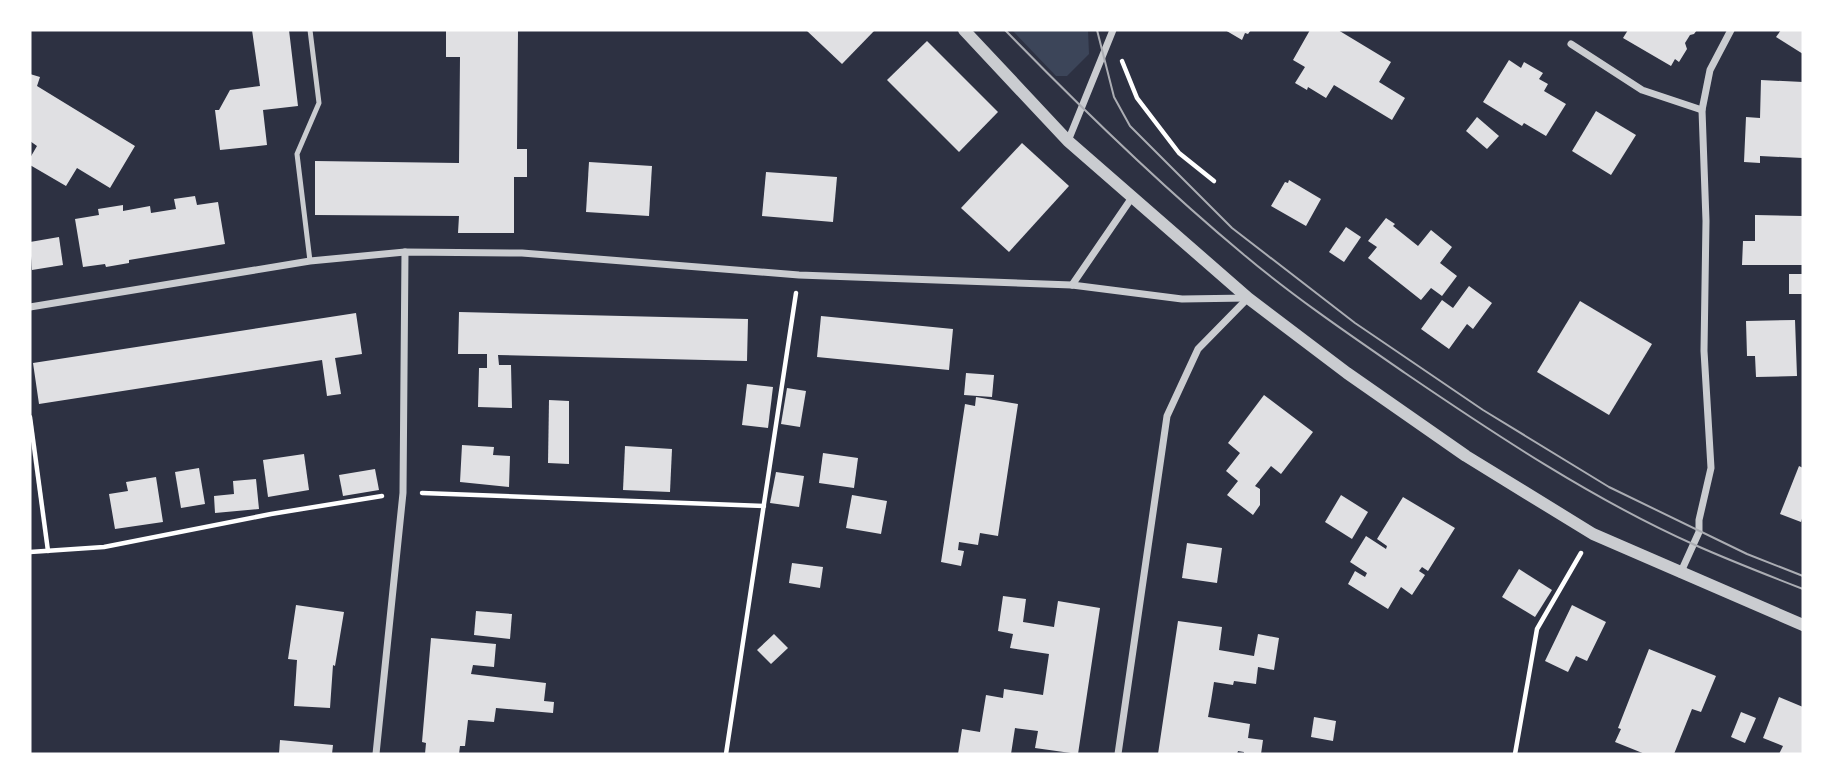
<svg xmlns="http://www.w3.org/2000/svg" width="1833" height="784" font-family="Manrope,sans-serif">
<rect width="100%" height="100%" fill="#2d3142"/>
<polygon fill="#3c4559" points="1012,30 1088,30 1089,54 1067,76 1056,76"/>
<g fill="#e0e0e3">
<polygon points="252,30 289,30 298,106 263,110 267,145 220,150 215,110 219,110 230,90 260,86"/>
<polygon points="446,30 518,30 517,149 527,149 527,177 514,177 514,233 458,233 459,216 315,215 315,161 459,163 460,57 446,57"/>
<polygon points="806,30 875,30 842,64"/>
<polygon points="1225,30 1251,30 1248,34 1245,33 1242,40"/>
<polygon points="1310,30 1338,30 1391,62 1379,82 1405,98 1392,120 1334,85 1326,98 1308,87 1307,90 1295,83 1305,67 1293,60"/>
<polygon points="1628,30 1697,30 1694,34 1690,35 1685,43 1687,49 1679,62 1675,59 1671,66 1623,38"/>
<polygon points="1781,30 1803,30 1803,54 1776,37"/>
<polygon points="927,41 998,112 959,152 887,80"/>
<polygon points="1509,60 1521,68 1524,62 1543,73 1539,79 1548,84 1544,91 1566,104 1546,136 1524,123 1522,126 1483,102"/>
<polygon points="30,74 40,77 37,86 135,146 110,188 77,168 66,186 30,165 30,158 37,146 30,141"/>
<polygon points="1761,80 1803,82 1803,158 1760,156 1760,163 1744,162 1746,117 1760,118"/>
<polygon points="1596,111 1636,135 1611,175 1572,151"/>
<polygon points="1477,117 1499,136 1487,149 1466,131"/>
<polygon points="1022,143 1069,186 1009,252 961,208"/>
<polygon points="589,162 652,166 649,216 586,212"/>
<polygon points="766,172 837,177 833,222 762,216"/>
<polygon points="1289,180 1321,199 1306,226 1271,206 1285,182 1288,183"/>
<polygon points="195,196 197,205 218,202 225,244 129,260 129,263 106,267 105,264 83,267 75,219 99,215 98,209 123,205 123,211 150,206 151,213 176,209 174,199"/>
<polygon points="1755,215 1803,216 1803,265 1742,265 1743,241 1755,241"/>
<polygon points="1386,218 1395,224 1393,226 1418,246 1431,230 1452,247 1440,263 1457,276 1442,296 1431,288 1421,300 1368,258 1377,247 1368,241"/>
<polygon points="1346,227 1361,237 1344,262 1329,252"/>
<polygon points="59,237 63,265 32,270 30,242"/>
<rect x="1789" y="274" width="14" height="20"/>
<polygon points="1469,286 1492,303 1473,329 1467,324 1449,349 1421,329 1442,300 1453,308"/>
<polygon points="1580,301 1652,344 1609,415 1537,372"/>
<polygon points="459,312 748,319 747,361 498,355 499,365 511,365 512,408 478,407 479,368 487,368 487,354 458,354"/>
<polygon points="356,313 362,354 335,358 341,394 327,396 322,360 39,404 33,363"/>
<polygon points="821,316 953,329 949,370 817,357"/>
<polygon points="1795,320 1797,376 1756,377 1755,356 1747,356 1746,321"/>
<polygon points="966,373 994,375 992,397 964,395"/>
<polygon points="747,384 773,387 768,428 742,425"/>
<polygon points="787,388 806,391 800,427 781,424"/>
<polygon points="1264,395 1313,432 1281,474 1271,466 1255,486 1260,489 1260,505 1253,515 1227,495 1238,481 1226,471 1240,453 1228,443"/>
<polygon points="976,397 1018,404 998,536 980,533 978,545 959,542 958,550 964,551 961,566 941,562 965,404 975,406"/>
<polygon points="549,400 569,401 569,464 548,463"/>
<polygon points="462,445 494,447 493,455 510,456 509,487 460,482"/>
<polygon points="625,446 672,449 670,492 623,490"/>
<polygon points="823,453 858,458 854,488 819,483"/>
<polygon points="304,454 309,490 268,497 263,460"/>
<polygon points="1799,466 1803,468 1803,515 1801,522 1780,514"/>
<polygon points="199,468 205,504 181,508 175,472"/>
<polygon points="375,469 379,490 343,496 339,475"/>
<polygon points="776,472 804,476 799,507 770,503"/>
<polygon points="156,477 163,522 115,529 109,494 128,491 126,482"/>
<polygon points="256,479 259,509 215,513 214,496 234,494 233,481"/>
<polygon points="852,495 887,501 881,534 846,528"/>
<polygon points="1341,495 1368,512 1352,539 1325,522"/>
<polygon points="1403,497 1455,528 1428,571 1422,567 1419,571 1425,575 1412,595 1401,587 1388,609 1348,584 1355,571 1365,577 1367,573 1350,562 1366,536 1386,549 1387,546 1377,539"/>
<polygon points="1187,543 1222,548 1217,583 1182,578"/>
<polygon points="792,563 823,567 820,588 789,583"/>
<polygon points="1519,569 1552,590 1535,617 1502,597"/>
<polygon points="1003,596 1026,599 1023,622 1054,627 1058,601 1100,608 1078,754 1035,748 1038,731 1015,728 1011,754 958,754 962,729 980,732 986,695 1003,698 1004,689 1043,695 1049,654 1010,648 1013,634 998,631"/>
<polygon points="296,605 344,612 335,666 333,665 330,708 294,706 297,660 288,659"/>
<polygon points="1572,605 1606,622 1587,661 1576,656 1568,672 1545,661"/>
<polygon points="476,611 512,614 510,639 474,635"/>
<polygon points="1178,621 1222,627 1219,650 1254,656 1258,634 1279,638 1274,670 1258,667 1256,684 1234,681 1233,685 1214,682 1211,701 1208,717 1250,724 1248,738 1263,740 1261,754 1244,754 1244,752 1238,751 1237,754 1158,754"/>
<polygon points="774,634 788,648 771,664 757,650"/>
<polygon points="431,638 496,644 494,667 473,665 471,674 546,683 544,701 554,702 553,713 496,708 494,722 468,720 465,746 460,746 459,754 425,754 426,743 422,742"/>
<polygon points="1649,649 1716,676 1701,712 1692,709 1674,754 1645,754 1615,742 1621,729 1618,728"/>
<polygon points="1779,697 1803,707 1803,754 1779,754 1783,746 1763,738"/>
<polygon points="1741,712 1756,718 1745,743 1731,737"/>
<polygon points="1314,717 1336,721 1333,741 1311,737"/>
<polygon points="280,740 333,745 332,754 279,754"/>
</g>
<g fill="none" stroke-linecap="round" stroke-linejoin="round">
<g stroke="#fff" stroke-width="4.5">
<polyline points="1122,61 1137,98 1179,153 1214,181"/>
<polyline points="30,417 48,551"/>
<polyline points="422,493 764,506"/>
<polyline points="30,552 104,547 271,514 382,496"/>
<polyline points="726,754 796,293"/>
<polyline points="1515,754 1537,629 1581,553"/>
</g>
<polyline stroke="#caccd0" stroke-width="5" points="310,30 319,103 297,154 310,261"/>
<g stroke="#caccd0" stroke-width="7">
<polyline points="1571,44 1642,90 1702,110"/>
<polyline points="1068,141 1113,30"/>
<polyline points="1072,285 1133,196"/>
<polyline points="30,307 310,261 405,252 522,253 799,275 1072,285 1182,299 1248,298"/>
<polyline points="1680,574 1699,532 1699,520 1711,468 1704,351 1706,221 1702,110 1710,70 1731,30"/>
<polyline points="376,754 403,493 405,252"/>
<polyline points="1118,754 1167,416 1198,349 1248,298"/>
</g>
<polyline stroke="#caccd0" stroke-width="12" points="964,30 1068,141 1248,298 1347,373 1466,456 1593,534 1803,625"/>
<g stroke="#abadb3" stroke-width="2">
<path d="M1005 30C1081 108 1159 184 1243 254 1294 297 1350 335 1405 373 1496 435 1594 500 1695 545 1731 561 1767 575 1803 589"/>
<polyline points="1097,30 1114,97 1130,126 1232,228 1355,323 1483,410 1609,487 1747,554 1803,576"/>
</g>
</g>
<rect width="1833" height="784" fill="none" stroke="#ffffff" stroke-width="63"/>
</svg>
